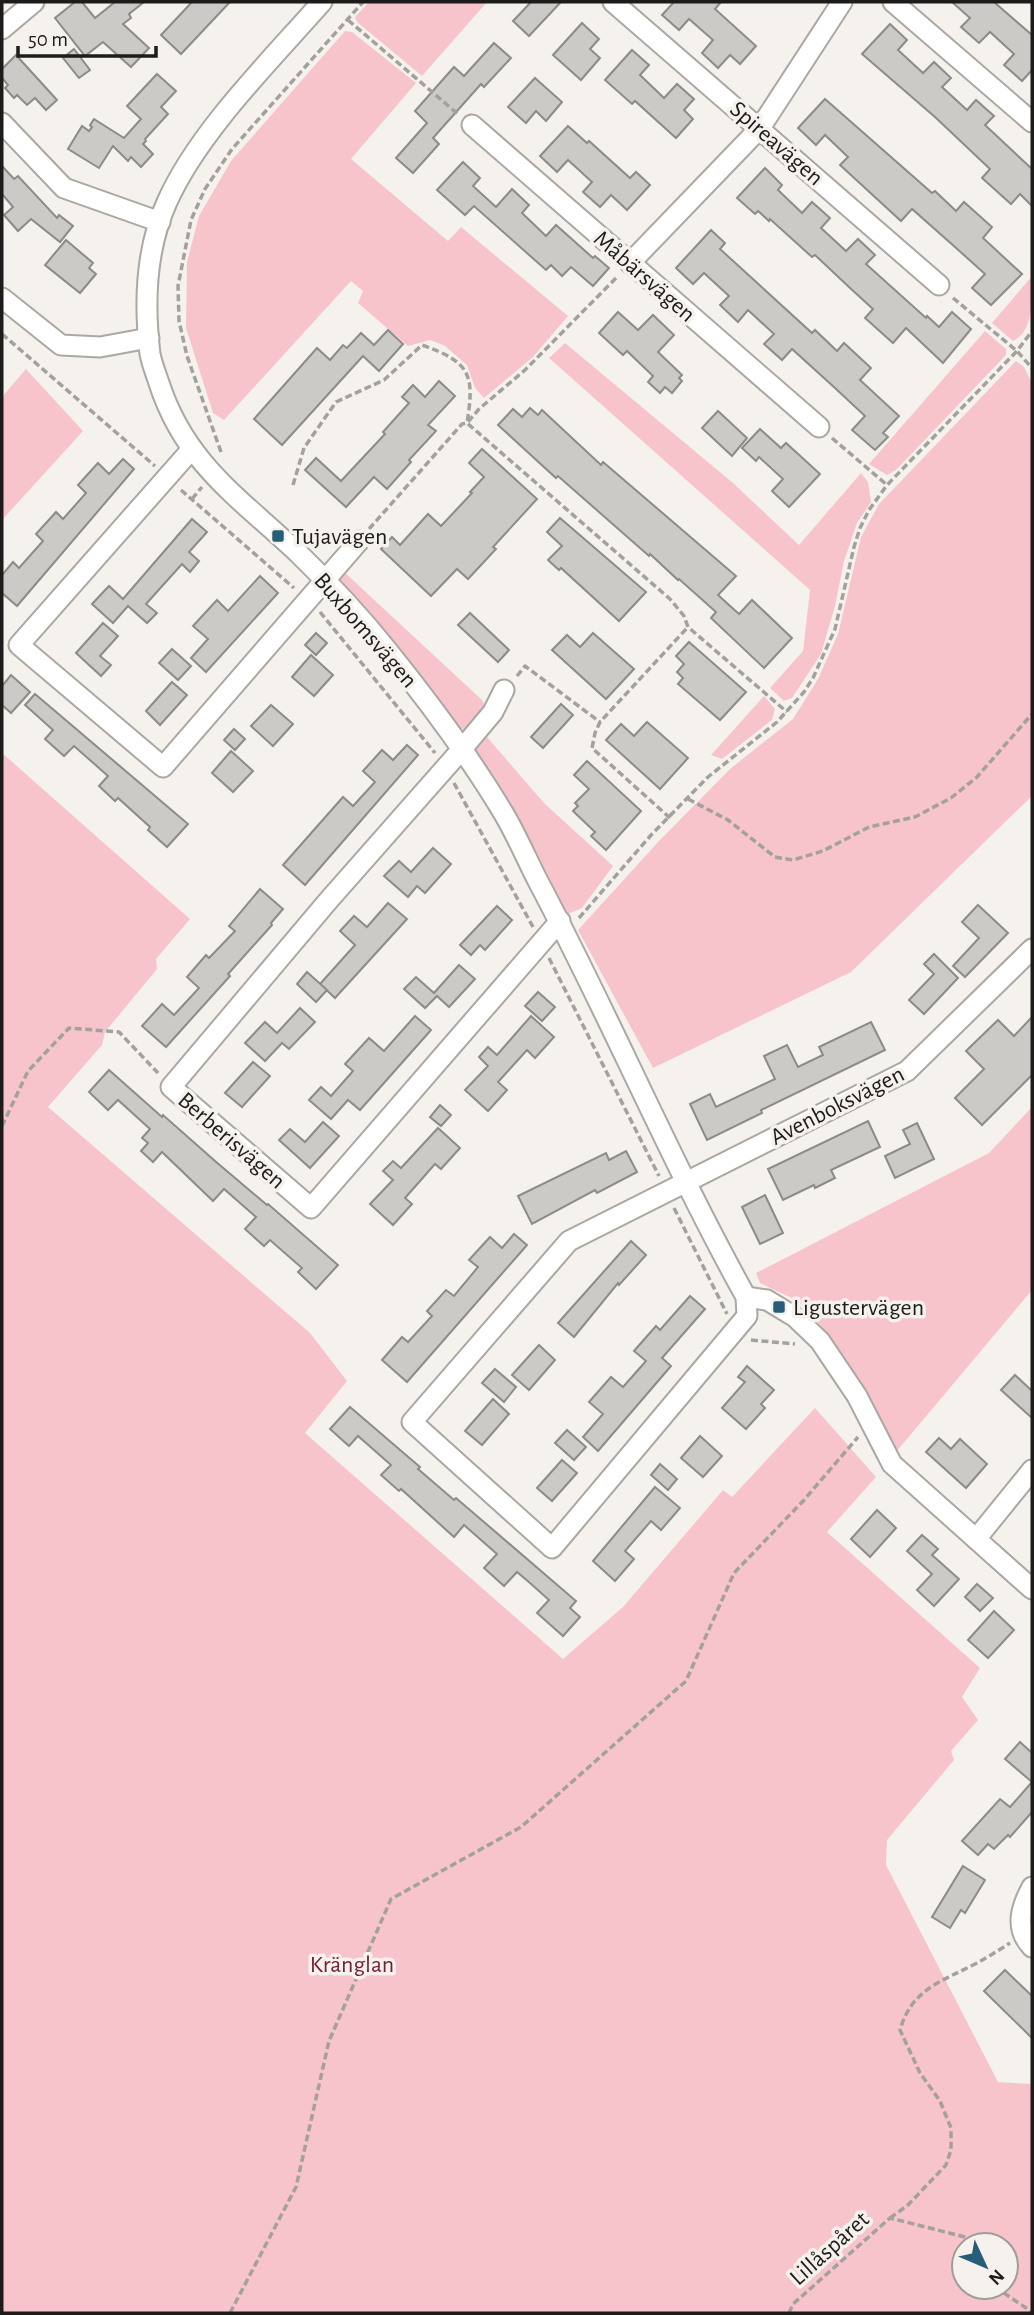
<svg xmlns="http://www.w3.org/2000/svg" width="1034" height="2315" font-family="'Alegreya Sans',sans-serif">
<rect width="100%" height="100%" fill="#f5f2ee"/>
<g fill="#f8c4cb" fill-rule="evenodd">
<polygon points="369,2 487,2 422,76 357,22 355,17"/>
<polygon points="345,31 352,32 416,83 351,159 448,241 461,227 568,316 533,357 484,398 475,388 467,365 445,346 430,340 408,346 358,303 363,291 351,281 224,420 213,413 186,328 187,262 199,216 231,161"/>
<path d="M1032 276C1032 298 1034 332 1013 341L992 323Z"/>
<polygon points="985,331 1006,349 1006,355 896,470 887,475 869,464"/>
<polygon points="565,343 733,483 799,545 861,473 868,482 871,502 857,523 844,561 835,606 821,654 792,698 784,701 770,688 803,651 810,590 549,358"/>
<polygon points="1016,361 1024,367 1032,383 1032,796 851,972 653,1068 578,930 659,841 730,769 793,719 818,679 838,634 861,537 879,504"/>
<polygon points="26,369 83,431 2,520 2,397"/>
<polygon points="342,570 482,700 485,706 468,727 460,730 389,636 336,576"/>
<polygon points="764,696 775,709 772,720 722,759 711,755"/>
<polygon points="487,737 544,803 613,866 582,908 566,915 473,747"/>
<path d="M2 753 190 919 156 959 157 969 105 1032 102 1045 48 1107 310 1333 347 1381 305 1433 563 1659 623 1607 723 1490 732 1497 815 1408 876 1477 827 1532 980 1668 962 1697 978 1720 951 1751 954 1760 887 1840 886 1865 998 2082 1032 2084V2313H2ZM964 2245H1006V2287H964Z"/>
<polygon points="1032,1107 1032,1290 896,1452 864,1389 823,1328 798,1301 760,1283 756,1273 989,1153"/>
</g>
<g fill="#cbcac6" stroke="#8b8b87" stroke-width="2">
<polygon points="75,2 82,2 95,18 115,2 144,2 129,14 131,18 123,24 149,48 131,67 103,42 85,56 55,18"/>
<polygon points="192,2 230,2 181,54 161,35"/>
<polygon points="531,2 561,2 529,36 513,21"/>
<polygon points="674,2 721,2 715,9 756,46 740,64 730,55 718,68 702,53 713,40 689,19 679,30 662,15"/>
<polygon points="952,2 994,2 1032,35 1032,70 1022,81 1004,65 1014,54 990,32 979,43 961,27 970,18"/>
<polygon points="582,23 599,39 590,49 600,58 581,80 553,55"/>
<polygon points="890,24 907,40 898,50 923,73 934,62 951,78 942,87 967,110 976,100 994,116 985,125 1032,169 1032,206 1020,194 1011,204 982,178 990,169 935,117 862,54"/>
<polygon points="494,43 511,58 484,87 481,84 433,138 439,144 413,173 396,158 427,123 415,111 454,67 464,76"/>
<polygon points="74,49 90,70 79,78 63,58"/>
<polygon points="632,50 649,65 640,75 664,98 677,84 694,99 684,110 693,119 676,138 635,101 632,104 605,80"/>
<polygon points="16,55 57,100 46,110 35,98 27,105 17,95 14,98 5,88 8,85 2,78 2,69"/>
<polygon points="157,74 176,91 161,107 168,114 145,139 146,141 143,144 153,154 141,167 131,157 128,161 113,146 99,168 68,149 82,126 89,131 92,127 90,125 94,119 124,138 141,119 127,106"/>
<polygon points="535,78 562,102 546,121 536,111 526,123 508,107"/>
<polygon points="825,99 932,193 935,191 956,211 964,202 992,227 983,238 1022,274 991,305 972,288 985,274 955,247 912,209 901,221 840,165 848,157 825,135 816,145 798,128"/>
<polygon points="568,126 587,143 589,141 630,178 636,172 650,185 627,210 611,195 600,207 583,192 592,182 568,160 557,172 540,156"/>
<polygon points="463,162 480,178 473,186 496,207 512,189 529,205 522,213 546,236 556,225 593,258 595,256 609,268 593,286 571,267 562,276 551,265 546,270 474,206 465,215 437,190"/>
<polygon points="2,166 14,179 18,176 57,218 59,215 73,226 60,242 31,219 18,231 4,215 13,207 2,194"/>
<polygon points="765,168 782,185 778,190 802,213 812,202 830,218 821,228 846,251 858,239 875,255 866,264 926,318 927,316 939,327 952,312 971,329 943,363 906,328 893,343 865,318 873,309 850,288 815,255 812,257 770,219 769,221 758,211 755,214 737,198"/>
<polygon points="711,230 725,243 720,249 812,333 815,330 837,351 844,343 871,368 860,380 899,416 883,433 888,437 875,450 852,430 865,416 835,388 792,349 782,360 764,344 774,334 748,310 738,322 720,305 729,296 704,273 693,284 676,268"/>
<polygon points="66,240 93,263 89,268 96,274 80,293 45,265"/>
<polygon points="618,312 638,330 653,315 674,335 658,352 682,375 679,378 682,381 672,393 665,387 660,393 648,382 653,376 627,351 623,355 599,333"/>
<polygon points="388,330 403,344 379,371 363,356 282,445 254,419 317,348 330,360 343,345 347,348 361,333 374,345"/>
<polygon points="439,381 455,396 428,425 436,431 409,460 411,462 387,489 374,477 346,507 305,470 316,458 341,481 385,434 383,432 409,403 402,397 413,385 425,397"/>
<polygon points="530,408 538,415 542,410 601,465 603,462 736,576 718,595 739,614 752,600 792,638 764,668 711,618 716,612 679,579 678,580 650,554 649,556 558,476 556,478 498,425 513,409 522,417"/>
<polygon points="718,411 747,438 732,456 702,428"/>
<polygon points="760,429 781,448 786,443 820,474 789,507 772,491 783,479 759,457 756,461 742,448"/>
<polygon points="482,449 537,499 493,547 496,549 468,579 457,569 431,596 381,549 392,537 400,545 428,514 441,526 472,493 470,492 484,477 469,463"/>
<polygon points="123,459 134,469 17,606 2,593 2,575 13,562 19,568 43,541 36,534 56,512 63,519 86,493 78,485 98,463 109,474"/>
<polygon points="560,518 646,592 619,621 561,568 559,570 548,560 562,546 547,532"/>
<polygon points="192,519 207,532 189,552 199,561 190,572 182,564 146,604 157,613 147,623 128,606 113,623 92,604 109,586 123,599"/>
<polygon points="260,576 278,593 206,672 191,658 208,639 193,626 217,600 228,611"/>
<polygon points="470,613 509,650 498,662 458,625"/>
<polygon points="103,623 118,636 100,656 111,665 101,676 76,653"/>
<polygon points="316,633 327,643 316,655 305,645"/>
<polygon points="593,633 634,669 606,699 552,650 567,635 580,647"/>
<polygon points="689,642 746,692 720,720 678,684 683,678 677,672 684,664 676,656"/>
<polygon points="172,649 191,666 178,680 159,663"/>
<polygon points="311,655 333,675 314,696 292,677"/>
<polygon points="11,675 30,692 11,713 2,705 2,686"/>
<polygon points="172,682 187,695 160,725 146,711"/>
<polygon points="35,694 188,824 167,847 148,830 150,827 118,798 115,801 99,786 108,776 74,746 64,756 45,739 53,730 25,705"/>
<polygon points="561,704 573,715 543,748 531,737"/>
<polygon points="271,705 293,724 273,746 251,726"/>
<polygon points="647,722 688,758 660,789 606,740 621,724 634,736"/>
<polygon points="234,729 245,739 235,750 224,740"/>
<polygon points="407,745 418,755 305,885 283,865 343,797 353,806 375,782 363,771 382,750 393,760"/>
<polygon points="231,751 253,771 233,792 212,773"/>
<polygon points="587,761 641,811 606,850 591,836 595,832 573,811 578,806 575,803 589,789 574,775"/>
<polygon points="433,848 451,864 425,893 417,886 408,897 384,876 399,861 411,872"/>
<polygon points="260,889 283,909 271,923 272,925 228,974 230,976 166,1047 142,1026 162,1004 174,1015 199,988 187,977 206,955 209,958 235,931 229,926"/>
<polygon points="388,903 407,919 335,998 320,984 355,945 340,931 354,916 367,927"/>
<polygon points="978,905 1008,933 965,977 953,966 979,938 962,922"/>
<polygon points="497,906 512,920 485,950 480,945 471,955 460,945"/>
<polygon points="934,954 958,978 924,1014 909,1000 934,974 924,964"/>
<polygon points="459,965 475,979 449,1007 437,996 425,1008 404,989 416,977 434,993"/>
<polygon points="307,972 327,990 316,1002 297,984"/>
<polygon points="538,992 555,1007 542,1021 525,1006"/>
<polygon points="300,1008 315,1022 289,1049 282,1043 265,1061 245,1043 265,1022 277,1033"/>
<polygon points="415,1016 431,1030 360,1110 348,1100 331,1119 309,1100 321,1087 331,1096 353,1071 345,1064 369,1038 384,1051"/>
<polygon points="531,1016 554,1037 535,1058 527,1050 498,1082 507,1090 488,1111 465,1090 488,1066 479,1057 488,1047 497,1055"/>
<polygon points="1032,1017 1032,1075 982,1125 955,1098 984,1069 966,1051 998,1020 1014,1036"/>
<polygon points="871,1022 885,1050 761,1110 762,1113 707,1140 690,1104 710,1094 716,1107 775,1079 764,1056 787,1045 798,1067 823,1055 819,1047"/>
<polygon points="253,1062 270,1076 242,1107 225,1093"/>
<polygon points="109,1070 162,1117 163,1115 215,1161 267,1205 268,1204 338,1265 316,1289 298,1272 302,1268 270,1240 264,1246 245,1229 256,1217 224,1189 213,1201 162,1152 153,1162 141,1151 148,1143 142,1138 150,1129 118,1100 108,1110 89,1092"/>
<polygon points="440,1105 451,1115 441,1126 430,1117"/>
<polygon points="868,1121 880,1147 831,1170 835,1178 815,1188 814,1185 783,1200 768,1169"/>
<polygon points="323,1122 339,1136 310,1168 279,1140 290,1129 305,1142"/>
<polygon points="917,1123 934,1159 895,1178 885,1156 910,1144 903,1130"/>
<polygon points="438,1128 460,1148 441,1169 435,1164 405,1198 412,1204 393,1225 370,1204 393,1180 383,1171 393,1161 401,1168"/>
<polygon points="626,1151 637,1172 597,1193 595,1190 532,1224 518,1196 606,1153 609,1160"/>
<polygon points="765,1195 783,1233 760,1244 742,1207"/>
<polygon points="514,1234 527,1245 407,1382 382,1360 402,1337 408,1342 432,1316 427,1311 446,1290 454,1296 478,1267 469,1260 490,1237 502,1248"/>
<polygon points="631,1241 646,1255 619,1285 618,1283 574,1337 558,1323"/>
<polygon points="690,1296 705,1309 662,1358 671,1366 598,1451 583,1437 603,1414 589,1402 611,1377 623,1387 646,1361 634,1351 656,1326 660,1330"/>
<polygon points="539,1345 555,1360 529,1390 512,1375"/>
<polygon points="747,1366 774,1390 761,1404 765,1408 746,1429 722,1408 745,1382 738,1377"/>
<polygon points="495,1369 516,1387 504,1402 482,1383"/>
<polygon points="1015,1375 1032,1391 1032,1418 1001,1390"/>
<polygon points="493,1399 509,1414 482,1445 465,1431"/>
<polygon points="350,1407 420,1467 418,1469 454,1500 456,1498 576,1601 570,1608 580,1617 563,1636 537,1613 549,1600 530,1583 517,1572 504,1586 484,1568 497,1554 464,1525 454,1537 401,1489 399,1491 381,1475 391,1465 358,1436 349,1446 330,1429"/>
<polygon points="567,1430 586,1447 574,1460 555,1443"/>
<polygon points="700,1436 722,1456 703,1477 681,1458"/>
<polygon points="939,1438 951,1449 960,1439 987,1464 966,1488 926,1452"/>
<polygon points="562,1460 577,1473 552,1501 537,1488"/>
<polygon points="660,1464 677,1479 668,1490 651,1475"/>
<polygon points="655,1487 680,1508 661,1530 651,1521 625,1551 634,1559 615,1581 593,1561"/>
<polygon points="877,1510 896,1528 870,1557 851,1539"/>
<polygon points="922,1535 938,1549 932,1555 959,1579 934,1606 917,1590 932,1574 907,1551"/>
<polygon points="977,1584 993,1598 980,1611 965,1597"/>
<polygon points="994,1611 1014,1630 988,1658 968,1640"/>
<polygon points="1020,1742 1032,1753 1032,1812 1010,1837 1008,1835 994,1849 988,1844 978,1855 962,1841 1000,1799 1010,1807 1032,1782 1005,1759"/>
<polygon points="963,1866 985,1880 965,1913 961,1910 950,1928 932,1917"/>
<polygon points="1005,1970 1032,1996 1032,2038 984,1991"/>
</g>
<g fill="none" stroke-linecap="round" stroke-linejoin="round">
<defs>
<g id="minor">
<path d="M322 2C271 60 198 132 167 202 146 248 144 304 150 354 152 364 156 374 159 383 185 464 241 499 299 554 330 584 360 616 387 650 429 702 470 757 504 814 517 836 527 860 539 883 611 1019 671 1162 746 1297L747 1316 552 1548 412 1422 569 1241 907 1071 1032 949"/>
<polyline points="613,2 939,285"/>
<polyline points="893,2 1032,122"/>
<polyline points="2,29 34,2"/>
<polyline points="2,123 64,188 160,222"/>
<polyline points="472,125 819,427"/>
<polyline points="630,263 760,128 842,2"/>
<polyline points="2,298 61,345 100,347 149,338"/>
<polyline points="191,450 19,645 163,767 359,541"/>
<polyline points="504,690 493,712 462,749 328,901 171,1087 311,1208 560,921"/>
<polyline points="746,1297 767,1300 795,1317 820,1341 857,1396 892,1464 1032,1589"/>
<polyline points="976,1539 1032,1470"/>
<path d="M1032 1887C1021 1907 1014 1928 1032 1947"/>
</g>
</defs>
<use href="#minor" stroke="#aba8a4" stroke-width="23"/>
<g stroke="#a3a19d" stroke-width="3.5" stroke-dasharray="7 3.5" stroke-linecap="butt">
<polyline points="348,20 459,115"/>
<polyline points="953,298 1017,351 1032,368"/>
<polyline points="2,334 155,466"/>
<polyline points="832,438 887,485"/>
<polyline points="221,452 187,356 179,321 178,286 191,220 205,189 232,149 363,2"/>
<path d="M293 485 304 448 336 402 384 380 422 345C470 362 475 374 467 423L670 599 684 616 688 627 787 712"/>
<polyline points="181,490 294,588"/>
<polyline points="192,499 202,487"/>
<polyline points="369,529 462,424 467,423 479,409 525,370 618,276"/>
<polyline points="320,612 435,753"/>
<polyline points="517,676 525,666 600,722"/>
<polyline points="454,783 533,927"/>
<polyline points="688,799 728,820 775,857 793,860 823,851 869,827 915,817 951,798 977,777 1032,714"/>
<polyline points="670,818 592,748 595,733 600,722 688,627"/>
<polyline points="579,918 652,834 708,777 777,722 804,692 813,678 835,629 854,547 860,528 869,510 887,485 1017,351 1032,331"/>
<polyline points="549,958 659,1176"/>
<polyline points="2,1126 28,1071 69,1028 119,1032 158,1073"/>
<polyline points="674,1208 727,1314"/>
<polyline points="751,1340 795,1344"/>
<path d="M890 2218 908 2205 946 2165 951 2150V2128L940 2101 920 2073 900 2030C912 1988 943 1981 977 1963 988 1957 999 1950 1010 1943"/>
<polyline points="995,2287 1032,2312"/>
<polyline points="230,2313 296,2187 329,2041 391,1899 521,1827 686,1681 734,1573 804,1500 858,1437"/>
<polyline points="789,2313 793,2304 890,2218 973,2239 976,2245"/>
</g>
<use href="#minor" stroke="#fff" stroke-width="19"/>
</g>
<g fill="#265d78" stroke="#f5f2ee" stroke-width="2.5">
<rect x="271" y="529" width="14" height="14" rx="3.5"/>
<rect x="772" y="1300" width="14" height="14" rx="3.5"/>
</g>
<g text-anchor="middle" stroke-width="7" stroke-linejoin="round" paint-order="stroke">
<g font-size="24" fill="#1d1c1a" stroke="#f5f2ee">
<text transform="translate(777 143) rotate(41)" y="8">Spireavägen</text>
<text transform="translate(645 276) rotate(41)" y="8">Måbärsvägen</text>
<text transform="translate(366 630) rotate(49)" y="8">Buxbomsvägen</text>
<text transform="translate(837 1105) rotate(-27)" y="8">Avenboksvägen</text>
<text transform="translate(232 1140) rotate(41)" y="8">Berberisvägen</text>
<text transform="translate(829 2248) rotate(-42)" y="8">Lillåspåret</text>
</g>
<g font-size="24" fill="#1d1c1a" stroke="#f5f2ee" text-anchor="start">
<text x="292" y="544">Tujavägen</text>
<text x="793" y="1315">Ligustervägen</text>
</g>
<g font-size="24" fill="#741e35" stroke="#f5f2ee">
<text x="352" y="1972">Kränglan</text>
</g>
</g>
<rect width="1034" height="2315" fill="none" stroke="#1d1c1a" stroke-width="7"/>
<g transform="translate(985 2266) rotate(134)"><circle r="33" fill="#f5f2ee" stroke="#9f9c99" stroke-width="2"/>
<path d="M0-5L12 26L0 18L-12 26Z" fill="#265d78"/>
<text y="-10" font-size="19" font-weight="bold" text-anchor="middle" fill="#1d1c1a">N</text>
</g>
<path d="M18 46v10h138v-10" fill="none" stroke="#1d1c1a" stroke-width="3.5"/>
<text x="28" y="46" font-size="21" fill="#1d1c1a" stroke="#f5f2ee" stroke-width="5" paint-order="stroke">50 m</text>
</svg>
